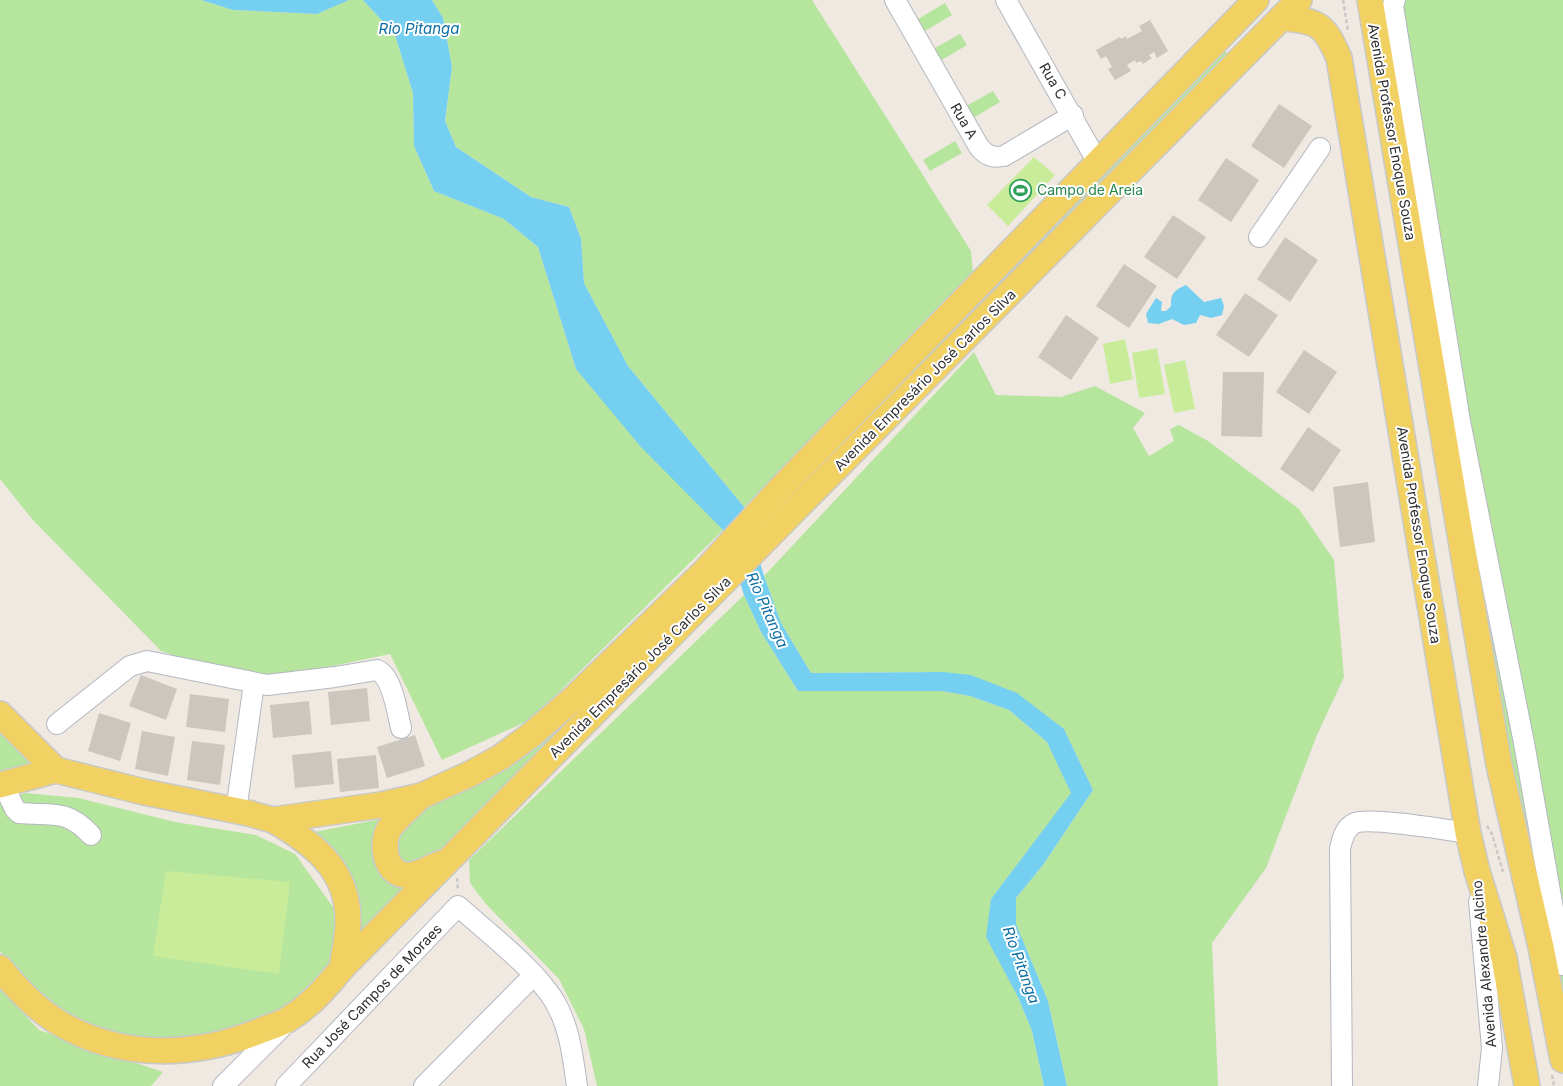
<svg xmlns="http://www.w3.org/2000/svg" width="1563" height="1086" font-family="Inter,sans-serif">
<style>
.green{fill:#b6e59e}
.pitch{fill:#c9ec9a}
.water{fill:#75cff0}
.building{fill:#cbc7bf}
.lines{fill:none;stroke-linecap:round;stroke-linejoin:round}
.minor-casing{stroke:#b4b7c1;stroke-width:22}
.major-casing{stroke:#c9c9c9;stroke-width:28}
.path{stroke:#c9c9c9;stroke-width:2.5;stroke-dasharray:4 2.5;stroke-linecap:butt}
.minor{stroke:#fff;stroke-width:20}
.major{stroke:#f2d163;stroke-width:25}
.labels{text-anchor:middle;stroke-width:4;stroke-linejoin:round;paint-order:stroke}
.street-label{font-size:14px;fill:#2e2e2e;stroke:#fff}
.leisure-label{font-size:14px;fill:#27864d;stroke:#fff;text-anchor:start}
.water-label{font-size:15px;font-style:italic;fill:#0d6fa3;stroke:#fff}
</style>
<rect width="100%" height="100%" fill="#efe9e1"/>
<g class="green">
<polygon points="0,0 201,0 233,10 317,14 349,0 363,0 395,35 413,93 414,146 434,191 504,219 538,247 576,369 723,530 532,719 442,760 390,654 285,676 220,671 161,651 32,519 0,479"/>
<polygon points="432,0 812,0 971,251 973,274 744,507 628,366 584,283 581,239 569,207 531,197 456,147 445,121 452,67 443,18"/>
<polygon points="1385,0 1563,0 1563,990 1514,788"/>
<polygon points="945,3 952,15 920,34 913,22"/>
<polygon points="960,34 967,45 935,64 928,52"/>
<polygon points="1220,49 1229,54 352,947 348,896 299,835 412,813 504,765 566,723 719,570"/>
<polygon points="993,91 1000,102 968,121 961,109"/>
<polygon points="955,141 962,153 930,171 923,160"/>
<polygon points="974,352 996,395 1061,397 1095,386 1145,413 1133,428 1149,456 1174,441 1170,429 1179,425 1208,441 1299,509 1334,560 1344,677 1317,735 1266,868 1212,943 1218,1086 1067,1086 1048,1001 1016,924 1016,898 1043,865 1093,790 1064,729 943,672 811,673 781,623 764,576"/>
<polygon points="744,595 761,632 798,691 942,691 970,696 1009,710 1047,742 1072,793 991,899 1018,997 1032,1031 1044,1086 597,1086 584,1029 559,979 485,903 470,883 469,860"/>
<polygon points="0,727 40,766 0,775"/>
<polygon points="25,793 78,798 175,822 256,835 295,854 333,907 335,924 329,970 306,998 262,1021 189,1044 88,1031 21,981 0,951 0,803"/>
<polygon points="0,988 39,1030 163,1072 151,1086 0,1086"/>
</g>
<g class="pitch">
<polygon points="1034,157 1055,175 1008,226 987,205"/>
<polygon points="1125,339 1133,379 1110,384 1103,344"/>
<polygon points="1157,348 1165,394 1139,398 1132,353"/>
<polygon points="1185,360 1195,409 1174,413 1164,365"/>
<polygon points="166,871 290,882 279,974 153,956"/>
</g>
<g class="water">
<polygon points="201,0 349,0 317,14 233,10"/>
<polygon points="363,0 432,0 443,18 452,67 445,121 456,147 531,197 569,207 581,239 584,283 628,366 744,507 764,576 781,623 811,673 943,672 971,675 1017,693 1064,729 1093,790 1043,865 1016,898 1016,924 1048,1001 1067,1086 1044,1086 1032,1031 1018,997 986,937 991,899 1071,793 1047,742 1009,710 970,696 942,691 798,691 761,632 744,595 723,530 640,446 576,369 538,247 504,219 434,191 414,146 413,93 395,35"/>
<path d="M 1186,285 L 1204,302 L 1221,298 L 1224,306 L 1222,315 L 1211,318 L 1200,315 L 1196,323 L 1184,325 L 1172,319 L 1159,324 L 1148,323 L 1146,314 L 1156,298 L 1162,302 L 1161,311 L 1166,311 L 1171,306 C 1170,293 1175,290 1186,285 Z"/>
</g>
<g class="building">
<polygon points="1150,20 1168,51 1157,58 1154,52 1149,55 1152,58 1143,64 1141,61 1136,63 1135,60 1127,65 1131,71 1115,80 1108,69 1112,67 1106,56 1101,59 1096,50 1120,37 1121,39 1126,36 1127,39 1142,31 1139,26"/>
<polygon points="1279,104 1312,126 1284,168 1251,146"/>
<polygon points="1226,158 1259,180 1231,222 1198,200"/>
<polygon points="1173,215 1206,237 1177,279 1144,257"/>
<polygon points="1285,237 1318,260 1290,302 1257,279"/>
<polygon points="1124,264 1157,286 1129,328 1096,306"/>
<polygon points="1245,293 1278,315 1249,357 1216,335"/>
<polygon points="1066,315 1099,338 1071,380 1038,357"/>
<polygon points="1304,350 1337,372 1309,414 1276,392"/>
<polygon points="1223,372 1264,372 1262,437 1221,436"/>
<polygon points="1308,427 1341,450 1313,492 1280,469"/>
<polygon points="1368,482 1375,542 1340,547 1333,487"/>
<polygon points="141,675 177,689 166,720 129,706"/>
<polygon points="367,688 370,721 331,725 328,692"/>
<polygon points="190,694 229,699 225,732 186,727"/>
<polygon points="309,701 312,734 273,738 270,705"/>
<polygon points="99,713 131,723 120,761 88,751"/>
<polygon points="142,731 175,737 168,776 135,769"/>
<polygon points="415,735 425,766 387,778 377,747"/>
<polygon points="192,741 225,745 220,785 187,780"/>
<polygon points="331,751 334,784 295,788 292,755"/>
<polygon points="376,755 379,788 340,792 337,759"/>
</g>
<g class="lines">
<defs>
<g id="minor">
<path d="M 895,0 L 979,147 C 987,156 992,158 1004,156 L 1073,115"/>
<polyline points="1006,0 1098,163"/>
<polyline points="1395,0 1393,6 1460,421 1524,743 1563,965"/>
<polyline points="1259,237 1320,148"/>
<path d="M 57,724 L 130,666 L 147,661 L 267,685 L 335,677 L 377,670 C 393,677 397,712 401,728"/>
<path d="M 3,784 L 15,809 L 19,813 C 51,816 66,808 91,835"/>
<polyline points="236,811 254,683"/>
<polyline points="1479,901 1492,1048 1488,1086"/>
<polyline points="223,1086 287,1022"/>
<path d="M 286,1086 L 458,906 C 488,933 537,970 556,1004 C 570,1029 573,1058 577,1086"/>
<polyline points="424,1086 534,975"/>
<path d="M 1342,1086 L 1340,849 C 1342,839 1345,827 1355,823 C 1370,817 1447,830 1468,833"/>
</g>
<g id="major">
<polyline points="1370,0 1499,765 1541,947 1563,1060"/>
<path d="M 1281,18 C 1318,20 1325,25 1339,58 L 1468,833 L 1477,871 L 1504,958 L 1527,1086"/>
<polyline points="0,714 56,770 144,792 248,813 273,820 381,805 421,796 470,774 501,757 531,735 573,699 705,571 780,489 1256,0"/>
<polyline points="0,785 56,770"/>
<path d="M 421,796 C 411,806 397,817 389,829 C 380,845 386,878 410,875 C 421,874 431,867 442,863"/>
<path d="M 273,820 C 313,843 349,870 348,922 C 348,938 344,953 342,968"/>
<path d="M 0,968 C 17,989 37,1010 61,1024 C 123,1060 198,1057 262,1030 C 271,1026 282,1024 290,1018 C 310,1006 327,987 342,968 L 1299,0"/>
</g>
</defs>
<use href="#minor" class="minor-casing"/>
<use href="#major" class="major-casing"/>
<g class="path">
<polyline points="1343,0 1348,31"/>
<polyline points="1487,826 1492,834 1503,872"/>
<polyline points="457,878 458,890"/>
<polyline points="1552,1075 1554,1086"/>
</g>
<use href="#minor" class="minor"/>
<use href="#major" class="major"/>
</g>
<defs>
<symbol id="stadium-ring" viewBox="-11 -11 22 22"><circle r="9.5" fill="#fff" stroke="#2e9e5b" stroke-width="1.5"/><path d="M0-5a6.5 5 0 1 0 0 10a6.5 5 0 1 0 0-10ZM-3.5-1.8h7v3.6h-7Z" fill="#2e9e5b"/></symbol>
</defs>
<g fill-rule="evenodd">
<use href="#stadium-ring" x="1008" y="178" width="25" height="25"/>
</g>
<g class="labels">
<g class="street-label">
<text transform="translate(1053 81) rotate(60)" y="5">Rua C</text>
<text transform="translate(964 121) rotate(60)" y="5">Rua A</text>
<text transform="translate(1392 132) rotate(80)" y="5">Avenida Professor Enoque Souza</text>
<text transform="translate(925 380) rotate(-45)" y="5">Avenida Empresário José Carlos Silva</text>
<text transform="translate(1419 535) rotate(81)" y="5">Avenida Professor Enoque Souza</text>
<text transform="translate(640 667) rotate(-45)" y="5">Avenida Empresário José Carlos Silva</text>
<text transform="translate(1484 964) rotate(-95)" y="5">Avenida Alexandre Alcino</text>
<text transform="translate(372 996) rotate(-46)" y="5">Rua José Campos de Moraes</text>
</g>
<g class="leisure-label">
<text x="1037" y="195">Campo de Areia</text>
</g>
<g class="water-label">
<text x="419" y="34">Rio Pitanga</text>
<text transform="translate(767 610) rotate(66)" y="5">Rio Pitanga</text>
<text transform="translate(1021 965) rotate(70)" y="5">Rio Pitanga</text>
</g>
</g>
</svg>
